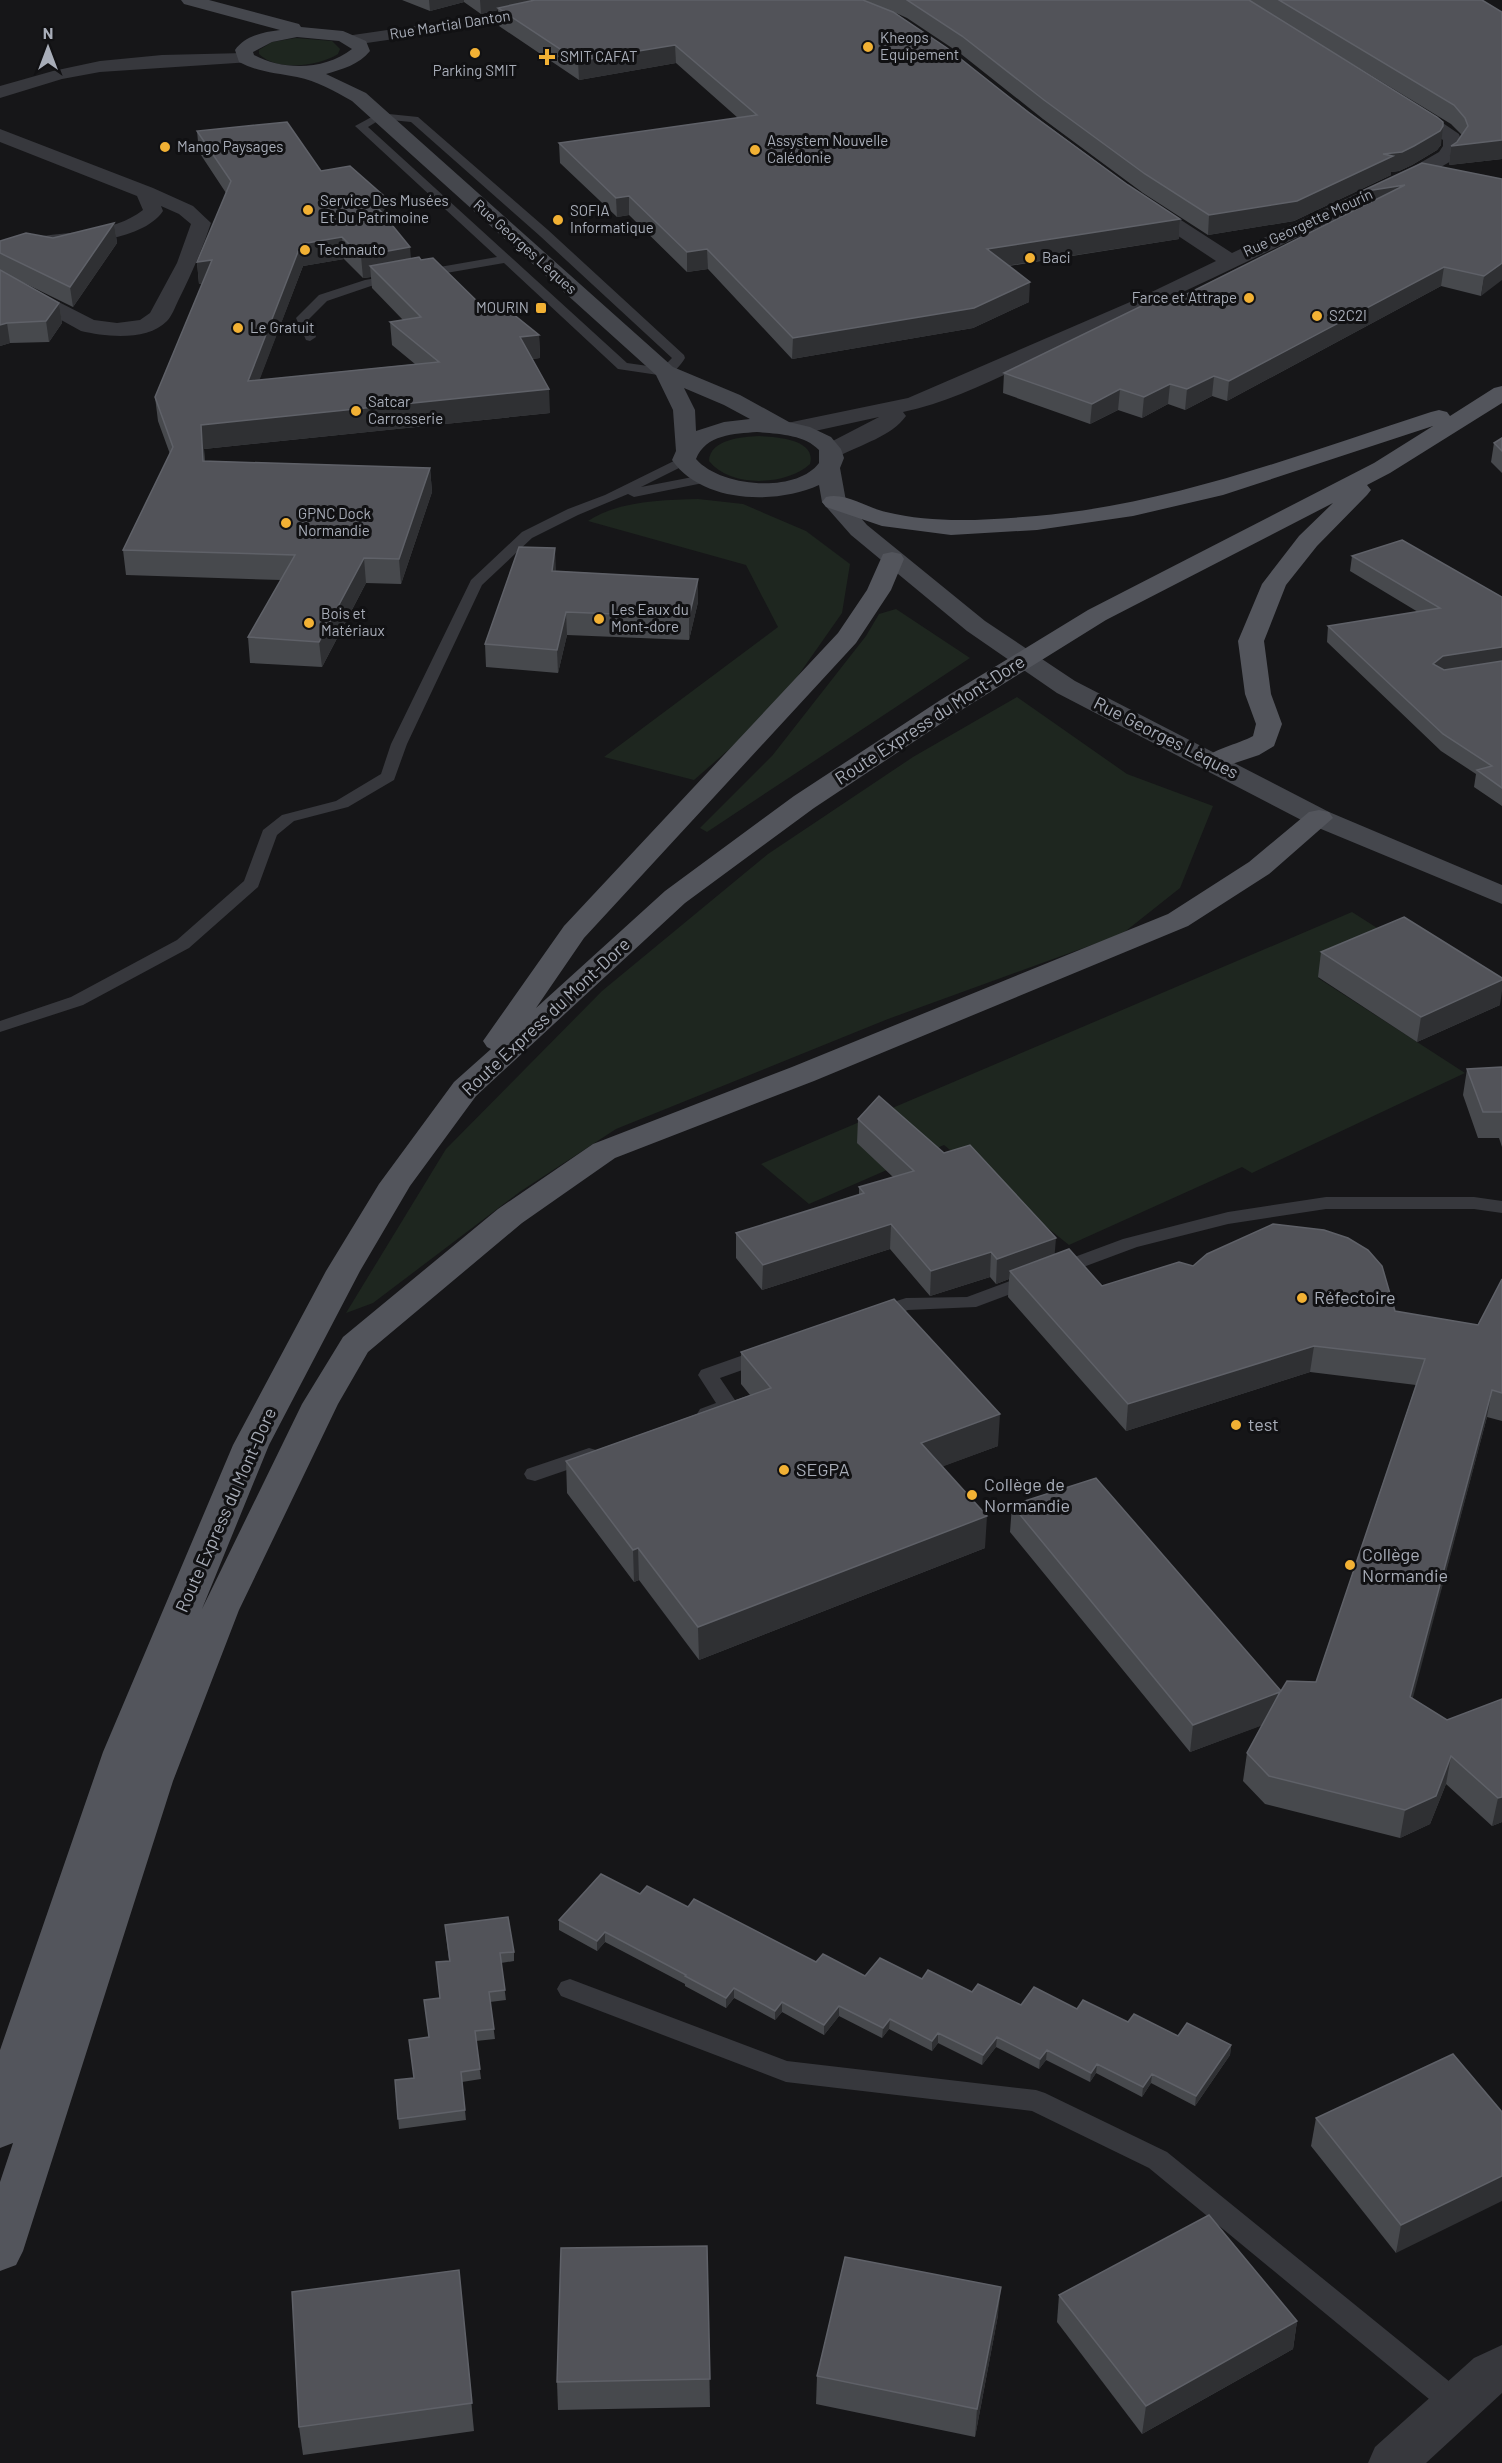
<svg xmlns="http://www.w3.org/2000/svg" width="1502" height="2463" font-family="Barlow,sans-serif">
<style>
.green{fill:#1e261f}
.lines{fill:none;stroke-linecap:round;stroke-linejoin:round}
.service{fill:#37383d;fill-rule:evenodd}
.minor{fill:#37383d;fill-rule:evenodd}
.secondary{fill:#45474d;fill-rule:evenodd}
.primary{fill:#53555c;fill-rule:evenodd}
.wall{fill:#47494d;fill-rule:evenodd}
.shaded-wall{fill:#2f3033}
.building{fill:#525359;stroke:#5f6168;stroke-width:1.5}
.poi-dot{fill:#f2b134;stroke:#111113;stroke-width:2}
.labels{text-anchor:middle;stroke-width:6;stroke-linejoin:round;paint-order:stroke}
.far-street-label{font-size:15px;fill:#a8adb8;stroke:#111113}
.far-poi-label{font-size:15px;fill:#a8adb8;stroke:#111113;text-anchor:start}
.street-label{font-size:18px;fill:#a8adb8;stroke:#111113}
.poi-label{font-size:18px;fill:#a8adb8;stroke:#111113;text-anchor:start}
</style>
<rect width="100%" height="100%" fill="#161618"/>
<g class="green">
<path d="M 296,38 L 332,41 L 340,49 L 338,54 C 319,66 277,72 259,54 L 259,50 L 272,42 Z"/>
<path d="M 759,436 C 776,437 817,439 810,464 C 786,486 730,488 709,461 C 710,439 742,437 759,436 Z"/>
<path d="M 698,499 L 743,504 L 806,531 L 850,564 L 842,613 L 795,680 L 750,731 L 694,780 L 604,757 L 778,627 L 746,565 L 588,521 C 618,501 662,500 698,499 Z"/>
<polygon points="896,609 970,658 707,832 700,828 772,756 866,636 879,614"/>
<polygon points="1017,697 1127,774 1213,806 1180,888 1122,934 888,1019 616,1129 521,1191 373,1303 346,1313 446,1149 602,991 768,854 913,757"/>
<polygon points="1352,912 1385,933 1318,978 1465,1073 1252,1173 1242,1167 1069,1245 944,1145 809,1204 761,1164"/>
</g>
<g class="lines">
<g class="service">
<path d="M 379,113 L 418,117 L 548,230 L 684,355 L 685,358 C 681,365 673,374 665,376 L 618,369 L 504,263 L 371,286 L 327,301 L 309,319 L 316,337 L 310,341 L 306,340 L 296,318 L 319,295 L 365,280 L 497,257 L 355,126 ZM 381,119 L 411,122 L 540,236 L 672,358 L 662,368 L 627,363 L 368,127 Z"/>
<polygon points="684,456 691,460 689,463 641,487 703,475 710,479 708,482 634,497 628,494 578,515 532,538 482,585 407,744 394,780 348,807 294,821 277,835 258,887 189,948 83,1005 0,1032 0,1021 71,997 177,940 244,881 263,830 282,815 336,801 381,774 391,744 471,580 522,532 568,509 605,495"/>
<polygon points="1326,1197 1474,1197 1502,1201 1502,1213 1474,1209 1326,1209 1228,1224 1137,1247 976,1307 908,1310 875,1321 868,1320 865,1315 868,1310 906,1298 967,1297 1123,1239 1228,1212"/>
<path d="M 766,1347 L 773,1349 L 776,1354 L 773,1359 L 720,1378 L 739,1406 C 733,1416 711,1422 700,1419 L 697,1414 L 700,1409 L 716,1403 L 698,1375 L 701,1370 Z"/>
<polygon points="589,1448 596,1450 600,1455 596,1460 535,1481 527,1479 524,1474 527,1469"/>
<polygon points="570,1979 787,2061 1036,2090 1045,2093 1167,2152 1466,2395 1470,2404 1466,2413 1456,2417 1446,2413 1149,2168 1032,2111 786,2082 561,1996 557,1989 561,1982"/>
</g>
<g class="minor">
<polygon points="559,0 590,0 587,4 504,23 353,45 347,44 344,40 347,36 353,35 504,13"/>
<polygon points="245,53 251,54 254,58 251,62 100,72 62,79 0,98 0,86 53,71 100,61 162,55"/>
<path d="M 1405,100 L 1412,102 L 1459,134 L 1463,146 L 1453,160 L 1427,175 C 1306,233 1186,292 1064,347 C 1012,370 959,400 903,412 L 906,416 C 892,436 860,445 839,456 L 831,458 L 823,456 L 820,451 L 823,446 L 879,417 L 792,436 L 784,434 L 781,429 L 784,424 L 792,422 L 908,398 L 1137,299 L 1216,261 L 1136,208 L 1133,204 L 1136,200 L 1150,200 L 1232,253 L 1413,167 L 1439,152 L 1443,146 L 1443,140 L 1398,110 L 1396,106 L 1398,102 Z"/>
<path d="M 0,129 L 153,188 L 193,206 L 211,223 C 202,250 191,275 178,301 C 175,307 172,316 167,321 C 148,341 106,337 81,331 L 0,286 L 0,272 L 94,320 L 117,323 L 140,320 L 150,313 L 177,263 L 191,224 L 179,214 L 161,206 L 163,211 C 141,243 72,243 36,249 C 24,251 12,256 0,259 L 0,247 C 10,244 21,240 31,238 C 68,231 112,234 143,210 L 137,196 L 0,142 Z"/>
<polygon points="1502,2345 1502,2393 1426,2463 1368,2463 1375,2447 1474,2358"/>
</g>
<path class="secondary" d="M 181,0 L 209,0 L 299,24 L 301,27 L 343,31 L 366,41 L 370,51 C 359,65 342,69 326,74 L 366,93 L 673,367 L 740,395 L 789,422 L 810,427 L 831,437 L 841,449 L 844,458 L 840,468 L 846,501 L 867,525 L 985,621 L 1075,681 L 1329,812 L 1502,885 L 1502,904 L 1309,824 L 1057,693 L 967,631 L 851,535 L 822,502 L 819,485 C 775,505 702,503 672,460 L 676,451 L 673,410 L 656,375 L 352,101 C 334,91 317,81 297,77 C 276,73 258,72 239,62 L 235,50 C 245,36 263,32 280,30 L 184,4 ZM 297,37 L 339,41 L 352,49 C 325,70 284,71 254,55 L 253,52 L 272,42 ZM 684,388 L 724,405 L 750,419 L 724,422 L 696,431 L 695,410 ZM 757,432 C 777,434 804,434 819,450 L 819,463 C 796,494 720,487 696,459 C 706,434 734,434 757,432 Z"/>
<path class="primary" d="M 1502,386 L 1502,403 L 1390,473 L 1367,485 L 1371,490 L 1367,495 L 1317,546 L 1286,585 L 1264,641 L 1271,694 L 1282,724 L 1274,746 L 1259,755 L 1214,770 L 1204,768 L 1201,762 C 1209,750 1239,744 1253,736 L 1256,724 L 1245,694 L 1238,641 L 1262,584 L 1299,536 L 1333,503 L 1106,620 L 960,711 L 814,808 L 685,903 L 476,1096 L 410,1186 L 360,1271 L 269,1445 L 202,1609 L 302,1404 L 343,1337 L 498,1209 L 593,1144 L 792,1067 L 1168,914 L 1249,862 L 1309,812 L 1319,810 L 1329,812 L 1333,818 L 1269,874 L 1188,926 L 814,1081 L 615,1158 L 522,1223 L 368,1352 L 338,1404 L 239,1610 L 173,1781 L 23,2251 L 16,2265 L 0,2271 L 0,2182 L 13,2143 L 0,2148 L 0,2050 L 103,1752 L 233,1445 L 326,1271 L 379,1184 L 454,1082 L 491,1049 L 487,1047 L 483,1041 L 564,926 L 838,633 L 867,590 L 883,554 L 892,552 L 901,554 L 904,559 L 891,590 L 856,643 L 584,938 L 536,1008 L 665,891 L 794,796 L 942,699 L 1088,610 L 1374,463 L 1433,426 L 1223,495 L 1133,516 L 1037,530 L 951,535 L 882,526 L 826,507 L 822,502 L 826,497 C 846,492 867,508 886,512 C 935,524 986,520 1036,516 C 1173,504 1301,454 1431,412 L 1439,410 L 1447,412 L 1450,416 L 1494,388 Z"/>
</g>
<g class="wall">
<polygon points="402,0 1482,0 1502,159 1449,165 1451,146 1457,142 1462,135 1451,124 1280,20 1441,145 1437,150 1412,165 1399,171 1391,172 1391,175 1294,221 1208,235 1143,193 1043,119 961,54 907,18 896,13 1128,185 1180,219 1179,239 1009,266 1029,302 973,328 792,359 708,269 687,272 629,215 617,217 560,163 559,143 738,118 676,63 579,80 499,26 498,10 481,14 464,2 430,11"/>
<path d="M 197,131 L 321,171 L 385,217 L 411,259 L 421,260 L 484,308 L 539,335 L 540,358 L 532,359 L 550,413 L 204,449 L 205,461 L 430,468 L 432,492 L 401,584 L 366,583 L 322,667 L 250,663 L 248,637 L 281,580 L 126,575 L 123,550 L 170,454 L 158,421 L 155,397 L 202,284 L 199,284 L 197,262 L 226,193 L 199,152 ZM 344,259 L 363,278 L 371,277 L 372,288 L 403,320 L 390,322 L 392,345 L 415,364 L 259,380 L 303,266 Z"/>
<polygon points="1502,179 1481,296 1441,286 1227,401 1212,396 1185,410 1168,404 1142,418 1118,410 1090,424 1003,393 1004,373 1177,299"/>
<polygon points="114,223 117,243 73,307 16,279 59,303 62,323 49,342 10,343 0,346 0,241 53,238"/>
<polygon points="1502,438 1502,473 1491,462 1494,443"/>
<polygon points="1352,556 1502,597 1502,806 1474,787 1476,774 1441,751 1327,642 1328,626 1418,612 1350,571"/>
<polygon points="556,571 698,579 698,602 689,640 567,635 558,673 486,667 485,644"/>
<polygon points="1321,952 1500,1005 1417,1042 1318,977"/>
<polygon points="1502,1067 1502,1147 1499,1138 1478,1138 1463,1095 1467,1069"/>
<polygon points="858,1119 1055,1254 1102,1286 1193,1266 1395,1311 1478,1325 1502,1279 1502,1421 1487,1417 1412,1698 1447,1720 1502,1699 1502,1822 1492,1826 1446,1784 1430,1824 1400,1838 1265,1804 1243,1781 1247,1753 1262,1725 1190,1752 1010,1532 1012,1505 1281,1691 1316,1682 1416,1385 1310,1372 1126,1431 1008,1297 1009,1279 996,1284 990,1277 930,1296 890,1249 762,1290 736,1258 736,1233 859,1195 859,1187 893,1177 857,1143"/>
<polygon points="741,1352 998,1446 943,1466 985,1548 699,1660 639,1580 634,1582 567,1493 566,1461 750,1395 741,1384"/>
<polygon points="640,1894 688,1907 816,1962 865,1976 922,1979 1021,2005 1077,2009 1178,2036 1231,2045 1230,2055 1195,2106 1151,2083 1142,2097 1096,2073 1090,2082 1046,2060 1039,2069 996,2047 982,2065 938,2043 932,2051 889,2029 882,2038 839,2016 824,2035 782,2012 775,2020 734,1998 726,2008 685,1986 685,1984 605,1942 597,1951 559,1930 559,1920"/>
<polygon points="445,1925 514,1952 514,1961 501,1963 506,2000 490,2002 495,2039 476,2041 481,2079 462,2082 466,2120 399,2129 395,2080 414,2078 429,2037 449,1961"/>
<polygon points="1453,2054 1396,2253 1311,2146 1316,2118"/>
<polygon points="707,2246 710,2407 558,2410 557,2382"/>
<polygon points="459,2270 474,2431 303,2455 299,2427"/>
<polygon points="1059,2295 1297,2321 1293,2349 1142,2434 1057,2322"/>
<polygon points="998,2315 975,2437 816,2404 817,2376"/>
</g>
<g class="shaded-wall">
<polygon points="429,0 464,0 464,2 430,11"/>
<polygon points="480,0 548,0 498,8 498,10 481,14"/>
<polygon points="675,45 676,63 579,80 578,61"/>
<polygon points="1443,126 1441,145 1437,150 1412,165 1399,171 1391,172 1391,175 1294,221 1208,235 1209,215 1383,154"/>
<polygon points="1502,140 1502,159 1449,165 1451,146"/>
<polygon points="1405,185 1358,211 1360,192"/>
<polygon points="384,196 385,218 370,198"/>
<polygon points="629,196 629,215 617,217 616,198"/>
<polygon points="1180,219 1179,239 986,269 987,249"/>
<polygon points="114,223 117,243 73,307 70,287"/>
<polygon points="342,237 344,259 303,266 250,405 248,381 301,244"/>
<polygon points="410,247 412,270 370,266 371,277 363,278 361,256"/>
<polygon points="707,249 708,269 687,272 687,252"/>
<polygon points="212,260 215,283 199,284 197,262"/>
<polygon points="1502,263 1502,280 1481,296 1484,276"/>
<polygon points="1444,267 1441,286 1227,401 1229,381"/>
<polygon points="1030,282 1029,302 973,328 792,359 793,338"/>
<polygon points="59,303 62,323 49,342 46,321"/>
<polygon points="7,323 10,343 0,346 0,325"/>
<polygon points="539,335 540,358 521,360 520,337"/>
<polygon points="1214,376 1212,396 1185,410 1187,389"/>
<polygon points="1170,384 1168,404 1142,418 1144,397"/>
<polygon points="549,389 550,413 204,449 205,485 203,461 201,425"/>
<polygon points="1120,389 1118,410 1090,424 1092,404"/>
<polygon points="430,468 432,492 401,584 399,559"/>
<polygon points="555,548 556,570 553,594 552,571"/>
<polygon points="364,558 366,583 322,667 319,642"/>
<polygon points="698,579 698,602 689,640 689,617"/>
<polygon points="566,612 567,635 558,673 557,650"/>
<polygon points="1502,647 1502,663 1441,672 1433,664 1443,656"/>
<polygon points="1502,980 1502,991 1500,1005 1417,1042 1421,1017"/>
<polygon points="891,1224 890,1249 762,1290 763,1265"/>
<polygon points="1056,1238 1054,1262 1010,1271 1009,1279 996,1284 997,1259"/>
<polygon points="991,1252 990,1277 930,1296 931,1271"/>
<polygon points="1314,1346 1310,1372 1126,1431 1128,1404"/>
<polygon points="1492,1390 1487,1417 1406,1724 1410,1697"/>
<polygon points="1000,1414 998,1446 920,1475 921,1443"/>
<polygon points="987,1516 985,1548 699,1660 698,1627"/>
<polygon points="638,1548 639,1580 634,1582 633,1550"/>
<polygon points="1280,1692 1277,1720 1190,1752 1193,1725"/>
<polygon points="1451,1756 1446,1784 1430,1824 1400,1838 1405,1810"/>
<polygon points="1502,1797 1502,1822 1492,1826 1498,1798"/>
<polygon points="605,1932 605,1942 597,1951 597,1941"/>
<polygon points="734,1988 734,1998 726,2008 726,1998"/>
<polygon points="782,2002 782,2012 775,2020 775,2011"/>
<polygon points="839,2006 839,2016 824,2035 824,2025"/>
<polygon points="890,2019 889,2029 882,2038 883,2028"/>
<polygon points="938,2033 938,2043 932,2051 932,2041"/>
<polygon points="997,2037 996,2047 982,2065 983,2055"/>
<polygon points="1231,2045 1230,2055 1195,2106 1196,2096"/>
<polygon points="1047,2050 1046,2060 1039,2069 1040,2059"/>
<polygon points="1097,2064 1096,2073 1090,2082 1091,2073"/>
<polygon points="1152,2074 1151,2083 1142,2097 1143,2087"/>
<polygon points="1502,2176 1502,2201 1396,2253 1401,2225"/>
<polygon points="1001,2287 998,2315 975,2437 977,2409"/>
<polygon points="1297,2321 1293,2349 1142,2434 1146,2406"/>
</g>
<g class="building">
<polygon points="535,0 863,0 893,12 947,48 1028,112 1128,185 1180,219 987,249 1030,282 974,308 793,338 707,249 687,252 629,196 616,198 559,143 757,115 675,45 578,61 498,8"/>
<polygon points="907,0 1249,0 1437,117 1443,122 1443,126 1440,131 1414,146 1402,152 1383,154 1393,156 1297,201 1209,215 1145,174 1044,100 962,36"/>
<polygon points="1279,0 1482,0 1502,12 1502,140 1451,146 1457,142 1468,126 1465,118 1454,105"/>
<polygon points="287,122 321,171 350,166 384,196 370,198 410,247 361,256 342,237 301,244 248,381 439,362 390,322 421,317 370,266 419,257 421,260 433,258 484,308 502,305 539,335 520,337 549,389 201,425 203,461 430,468 399,559 364,558 319,642 248,637 295,555 123,550 173,447 155,397 212,260 197,262 231,181 197,131"/>
<polygon points="1422,163 1502,179 1502,263 1484,276 1444,267 1229,381 1214,376 1187,389 1170,384 1144,397 1120,389 1092,404 1004,373 1164,295 1177,299 1405,185 1360,192"/>
<polygon points="114,223 70,287 0,253 0,241 26,233 53,238"/>
<polygon points="0,270 59,303 46,321 7,323 0,325"/>
<polygon points="1502,438 1502,451 1494,443"/>
<polygon points="1402,540 1502,597 1502,647 1443,656 1433,664 1444,670 1502,661 1502,788 1477,770 1492,766 1443,734 1328,626 1440,608 1352,556"/>
<polygon points="519,547 555,548 552,571 698,579 689,617 566,612 557,650 485,644"/>
<polygon points="1404,917 1502,978 1502,980 1421,1017 1321,952"/>
<polygon points="1502,1067 1502,1112 1483,1112 1467,1069"/>
<polygon points="879,1096 944,1153 970,1145 1056,1238 997,1259 991,1252 931,1271 891,1224 763,1265 736,1233 864,1193 859,1187 914,1171 858,1119"/>
<polygon points="1273,1224 1324,1230 1348,1238 1368,1250 1382,1266 1395,1311 1478,1325 1502,1279 1502,1393 1492,1390 1410,1697 1447,1720 1502,1699 1502,1797 1498,1798 1451,1756 1436,1796 1405,1810 1269,1776 1247,1753 1280,1692 1193,1725 1012,1505 1096,1478 1281,1691 1287,1681 1316,1682 1425,1359 1314,1346 1128,1404 1010,1271 1069,1249 1102,1286 1179,1262 1193,1266 1207,1254"/>
<polygon points="894,1299 1000,1414 921,1443 987,1516 698,1627 638,1548 633,1550 566,1461 771,1388 741,1352"/>
<polygon points="601,1874 640,1894 647,1886 688,1907 694,1899 816,1962 823,1954 865,1976 880,1958 922,1979 928,1970 972,1992 978,1984 1021,2005 1034,1987 1077,2009 1083,2000 1128,2022 1134,2014 1178,2036 1187,2023 1231,2045 1196,2096 1152,2074 1143,2087 1097,2064 1091,2073 1047,2050 1040,2059 997,2037 983,2055 938,2033 932,2041 890,2019 883,2028 839,2006 824,2025 782,2002 775,2011 734,1988 726,1998 685,1976 686,1975 605,1932 597,1941 559,1920"/>
<polygon points="508,1917 514,1952 500,1953 505,1990 489,1992 494,2029 475,2031 480,2069 461,2072 465,2110 398,2119 395,2080 414,2078 409,2040 429,2037 424,2000 440,1998 436,1962 450,1961 445,1925"/>
<polygon points="1453,2054 1502,2112 1502,2176 1401,2225 1316,2118"/>
<polygon points="1209,2215 1297,2321 1146,2406 1059,2295"/>
<polygon points="707,2246 710,2379 557,2382 561,2248"/>
<polygon points="845,2257 1001,2287 977,2409 817,2376"/>
<polygon points="459,2270 472,2403 299,2427 292,2292"/>
</g>
<g class="poi-dot">
<circle cx="868" cy="47" r="6"/>
<circle cx="475" cy="53" r="6"/>
<path d="M544 48h6v6h6v6h-6v6h-6v-6h-6v-6h6z"/>
<circle cx="165" cy="147" r="6"/>
<circle cx="755" cy="150" r="6"/>
<circle cx="308" cy="210" r="6"/>
<circle cx="558" cy="220" r="6"/>
<circle cx="305" cy="250" r="6"/>
<circle cx="1030" cy="258" r="6"/>
<circle cx="1249" cy="298" r="6"/>
<rect x="535" y="302" width="12" height="12" rx="3"/>
<circle cx="1317" cy="316" r="6"/>
<circle cx="238" cy="328" r="6"/>
<circle cx="356" cy="411" r="6"/>
<circle cx="286" cy="523" r="6"/>
<circle cx="599" cy="619" r="6"/>
<circle cx="309" cy="623" r="6"/>
<circle cx="1302" cy="1298" r="6"/>
<circle cx="1236" cy="1425" r="6"/>
<circle cx="784" cy="1470" r="6"/>
<circle cx="972" cy="1495" r="6"/>
<circle cx="1350" cy="1565" r="6"/>
</g>
<g class="labels">
<g class="far-street-label">
<text transform="translate(450 25) rotate(-9)" y="5">Rue Martial Danton</text>
<text transform="translate(1308 223) rotate(-25)" y="5">Rue Georgette Mourin</text>
<text transform="translate(525 247) rotate(42)" y="5">Rue Georges Lèques</text>
</g>
<g class="far-poi-label">
<text x="880" y="43">Kheops<tspan x="880" dy="17">Equipement</tspan></text>
<text x="560" y="62">SMIT CAFAT</text>
<text x="475" y="76" text-anchor="middle">Parking SMIT</text>
<text x="767" y="146">Assystem Nouvelle<tspan x="767" dy="17">Calédonie</tspan></text>
<text x="177" y="152">Mango Paysages</text>
<text x="320" y="206">Service Des Musées<tspan x="320" dy="17">Et Du Patrimoine</tspan></text>
<text x="570" y="216">SOFIA<tspan x="570" dy="17">Informatique</tspan></text>
<text x="317" y="255">Technauto</text>
<text x="1042" y="263">Baci</text>
<text x="1237" y="303" text-anchor="end">Farce et Attrape</text>
<text x="529" y="313" text-anchor="end">MOURIN</text>
<text x="1329" y="321">S2C2I</text>
<text x="250" y="333">Le Gratuit</text>
<text x="368" y="407">Satcar<tspan x="368" dy="17">Carrosserie</tspan></text>
<text x="298" y="519">GPNC Dock<tspan x="298" dy="17">Normandie</tspan></text>
<text x="611" y="615">Les Eaux du<tspan x="611" dy="17">Mont-dore</tspan></text>
<text x="321" y="619">Bois et<tspan x="321" dy="17">Matériaux</tspan></text>
</g>
<g class="street-label">
<text transform="translate(930 720) rotate(-33)" y="6">Route Express du Mont-Dore</text>
<text transform="translate(1166 738) rotate(27)" y="6">Rue Georges Lèques</text>
<text transform="translate(546 1017) rotate(-43)" y="6">Route Express du Mont-Dore</text>
<text transform="translate(226 1510) rotate(-66)" y="6">Route Express du Mont-Dore</text>
</g>
<g class="poi-label">
<text x="1314" y="1304">Réfectoire</text>
<text x="1248" y="1431">test</text>
<text x="796" y="1476">SEGPA</text>
<text x="984" y="1491">Collège de<tspan x="984" dy="21">Normandie</tspan></text>
<text x="1362" y="1561">Collège<tspan x="1362" dy="21">Normandie</tspan></text>
</g>
</g>
<g transform="translate(48 48)" stroke="#111113" stroke-width="4.5" paint-order="stroke">
<path d="M0-4.5L10 22L0 15L-10 22Z" fill="#a8adb8"/>
<text y="-9" font-size="16" font-weight="bold" text-anchor="middle" fill="#a8adb8">N</text>
</g>
</svg>
